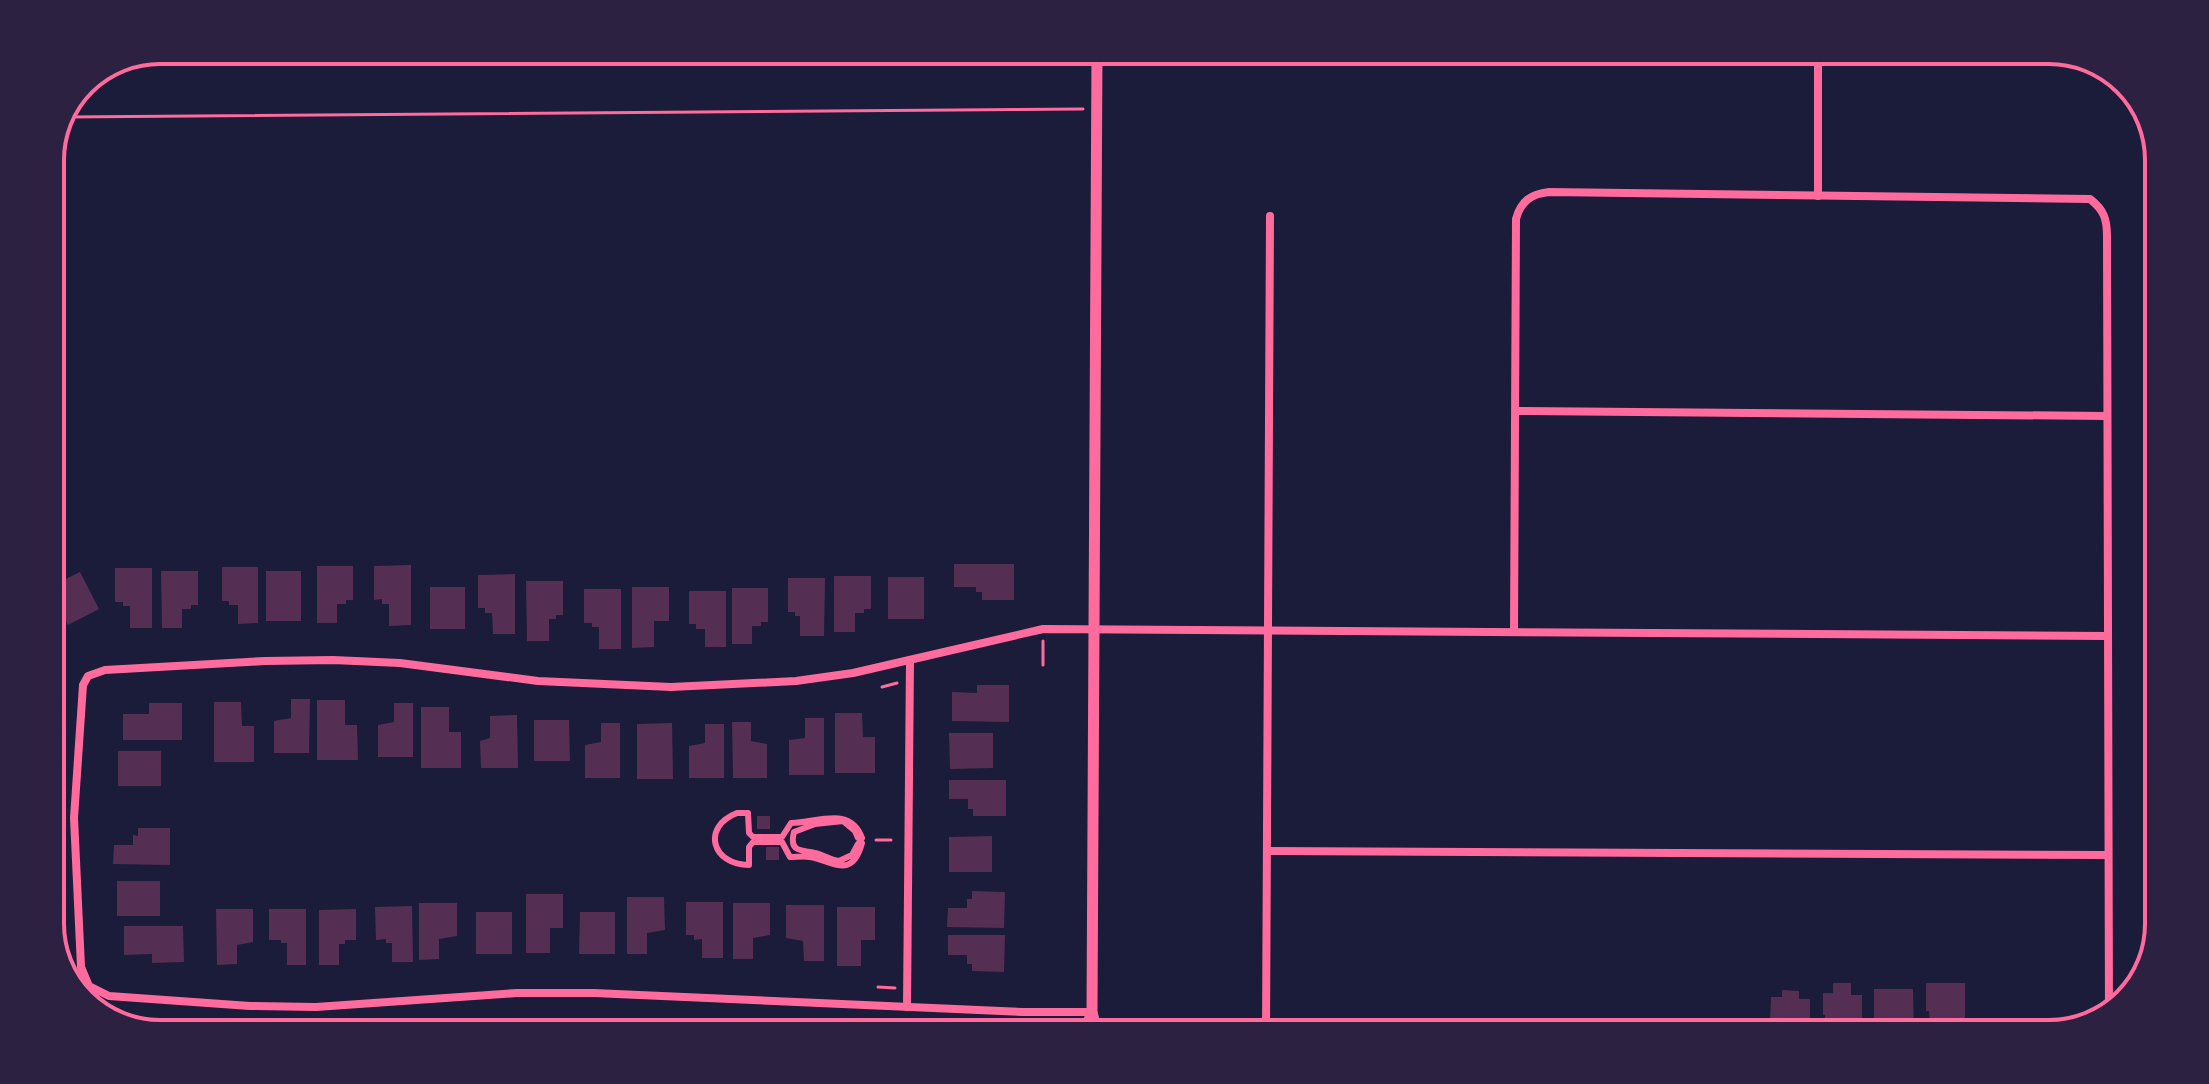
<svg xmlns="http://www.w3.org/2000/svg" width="2209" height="1084" font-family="Inter,sans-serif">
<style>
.building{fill:#542f53}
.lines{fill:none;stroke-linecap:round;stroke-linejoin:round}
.path{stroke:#ff6b9d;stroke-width:3}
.pedestrian{stroke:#ff6b9d;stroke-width:6}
.minor{stroke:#ff6b9d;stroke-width:8}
.tertiary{stroke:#ff6b9d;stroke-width:11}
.rim{fill:none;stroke:#ff6b9d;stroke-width:4}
</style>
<rect width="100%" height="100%" fill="#1b1b3a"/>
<g class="building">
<polygon points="954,564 1014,564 1014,600 982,600 982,592 976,592 976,587 954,587"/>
<polygon points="411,565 411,625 389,626 389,604 382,604 382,599 374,600 374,566"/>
<polygon points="317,566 353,566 353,600 346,600 346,604 337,604 337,623 317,623"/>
<polygon points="222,567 258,567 258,623 238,624 238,605 229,605 229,601 222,601"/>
<polygon points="115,568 152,568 152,628 130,628 130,606 123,606 123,602 115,602"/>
<polygon points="161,571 198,571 198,605 191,605 191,609 182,609 182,628 162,628"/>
<rect x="266" y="571" width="35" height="50"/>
<polygon points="80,572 99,609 68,625 50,587"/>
<polygon points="515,574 515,634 493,634 492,613 485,613 485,608 478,608 478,575"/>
<polygon points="834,576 871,576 871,609 864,609 864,613 855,613 855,632 834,632"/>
<rect x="888" y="577" width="36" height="42"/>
<polygon points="788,578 825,578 824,636 800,636 800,616 795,616 795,612 788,612"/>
<polygon points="526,581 563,581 563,615 556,615 556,619 549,619 549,641 527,641"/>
<rect x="430" y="587" width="35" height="42"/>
<polygon points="632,587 669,587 669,621 654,621 654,647 632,648"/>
<polygon points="732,588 768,588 768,622 761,622 761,626 752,626 752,644 732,644"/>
<polygon points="584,589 621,589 621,649 599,649 599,627 592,627 592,623 584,623"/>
<polygon points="689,591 726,591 726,647 705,647 705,629 696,629 696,624 689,624"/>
<polygon points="977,685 1009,685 1009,722 952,721 952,692 977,693"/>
<polygon points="291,699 310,699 309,753 274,753 274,721 291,718"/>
<polygon points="317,700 345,700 345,725 357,725 358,760 317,760"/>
<polygon points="214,702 241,702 242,726 254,726 254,762 214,762"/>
<polygon points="149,703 182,703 182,740 123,740 123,714 149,714"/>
<polygon points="394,703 413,703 413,757 378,757 378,725 394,722"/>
<polygon points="421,707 449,707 449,732 461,732 461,768 421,768"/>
<polygon points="835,713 862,713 863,737 875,737 875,773 835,773"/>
<polygon points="517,715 518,768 481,768 480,741 490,738 490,716"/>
<polygon points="805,718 824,718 824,775 789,775 789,740 805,738"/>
<polygon points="534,720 569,720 570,761 534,761"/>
<polygon points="732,722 751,722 751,741 767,744 767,778 733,778"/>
<polygon points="601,723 620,723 620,778 585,778 585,745 601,742"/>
<polygon points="672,723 673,779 637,779 637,724"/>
<polygon points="705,724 724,724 724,778 689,778 689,746 705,743"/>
<polygon points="949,733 993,733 993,768 950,769"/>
<rect x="118" y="751" width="43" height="35"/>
<polygon points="949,780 1006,780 1006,816 973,816 973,809 968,809 968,799 949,799"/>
<rect x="757" y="816" width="13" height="13"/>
<polygon points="138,828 170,828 170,865 113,864 114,845 133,845 133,835 138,836"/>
<polygon points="992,836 992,872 949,872 949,837"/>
<rect x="766" y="847" width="13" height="13"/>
<rect x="117" y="881" width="43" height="35"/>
<polygon points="972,891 1005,892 1004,928 947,927 948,908 967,908 967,899 972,899"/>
<polygon points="526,894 563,894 563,928 550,928 550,953 526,953"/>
<polygon points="627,897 664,897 665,930 647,933 647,954 627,954"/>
<polygon points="686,902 723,902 723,958 702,958 702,939 694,940 694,935 686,935"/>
<polygon points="419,903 457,903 457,936 439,939 439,959 419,960"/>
<polygon points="733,903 770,903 770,935 753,938 753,959 733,959"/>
<polygon points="786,905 824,905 824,961 804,961 803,941 786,938"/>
<polygon points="412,906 413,962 392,962 392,943 386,943 386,939 376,940 375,907"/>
<polygon points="837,907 875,907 875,940 861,940 861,966 837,966"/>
<polygon points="216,909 253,909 253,942 237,945 237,964 217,965"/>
<polygon points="269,909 306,909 306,965 287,965 287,943 281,943 281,940 269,940"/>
<polygon points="356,909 356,940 345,940 345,944 339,944 339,965 319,965 319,910"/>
<rect x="476" y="912" width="36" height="42"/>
<polygon points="580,912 615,912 615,954 579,954"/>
<polygon points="124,926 183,926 184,962 152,963 152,954 124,955"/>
<polygon points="948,935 1005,935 1004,972 972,971 972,964 967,964 967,955 948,955"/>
<polygon points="1833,983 1851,983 1851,995 1862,995 1862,1034 1828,1033 1828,1025 1825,1025 1825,1015 1823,1015 1823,993 1833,993"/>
<polygon points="1926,983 1965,983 1965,1030 1931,1030 1929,1011 1926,1011"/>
<polygon points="1874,989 1913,989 1914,1034 1879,1034 1877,1019 1874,1019"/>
<polygon points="1782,990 1799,991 1799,999 1810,999 1810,1034 1776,1034 1774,1021 1770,1021 1771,997 1782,997"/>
<rect x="523" y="1030" width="27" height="4"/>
</g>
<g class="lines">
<g class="path">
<polyline points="67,117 1083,109"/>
<polyline points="1043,641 1043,665"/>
<polyline points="882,687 897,683"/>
<polyline points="876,840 891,840"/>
<polyline points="878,987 895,988"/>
</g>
<path class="pedestrian" d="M 737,813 L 748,813 L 749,833 L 753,837 L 782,837 L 791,823 C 817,823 850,805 862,838 L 858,838 L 855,831 L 843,821 L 815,824 L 794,832 C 788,855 805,849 819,854 C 827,857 831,860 839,861 L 852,855 L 858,844 L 862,843 C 852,880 833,861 810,857 C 804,856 797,857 790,857 L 782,842 L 753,842 L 749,847 L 749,865 C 712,865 701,827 737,813 Z"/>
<g class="minor">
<polyline points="1818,50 1818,196"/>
<polyline points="1517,411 2106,416"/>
<path d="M 1514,631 L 1516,219 C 1521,201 1531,194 1549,192 L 2090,199 C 2104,210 2107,219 2107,236 L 2109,1016"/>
<polyline points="1267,851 2108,855"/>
<polyline points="907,1007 910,660"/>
<polyline points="1092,1012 1023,1012 594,993 517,993 316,1007 250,1006 109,996 89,986 81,967 74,818 83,685 88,676 105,670 265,661 333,660 400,663 538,681 671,687 796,681 853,673 1043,629 2107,636"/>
<polyline points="1266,1034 1270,216"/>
</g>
<g class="tertiary">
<polyline points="1097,50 1092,1012 1097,1034"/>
<polyline points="1083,1034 1092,1013"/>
</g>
</g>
<path d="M0 0H2209V1084H0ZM160 64H2049A96 96 0 0 1 2145 160V924A96 96 0 0 1 2049 1020H160A96 96 0 0 1 64 924V160A96 96 0 0 1 160 64Z" fill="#2d2142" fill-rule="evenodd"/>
<path class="rim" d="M160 64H2049A96 96 0 0 1 2145 160V924A96 96 0 0 1 2049 1020H160A96 96 0 0 1 64 924V160A96 96 0 0 1 160 64Z"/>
</svg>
